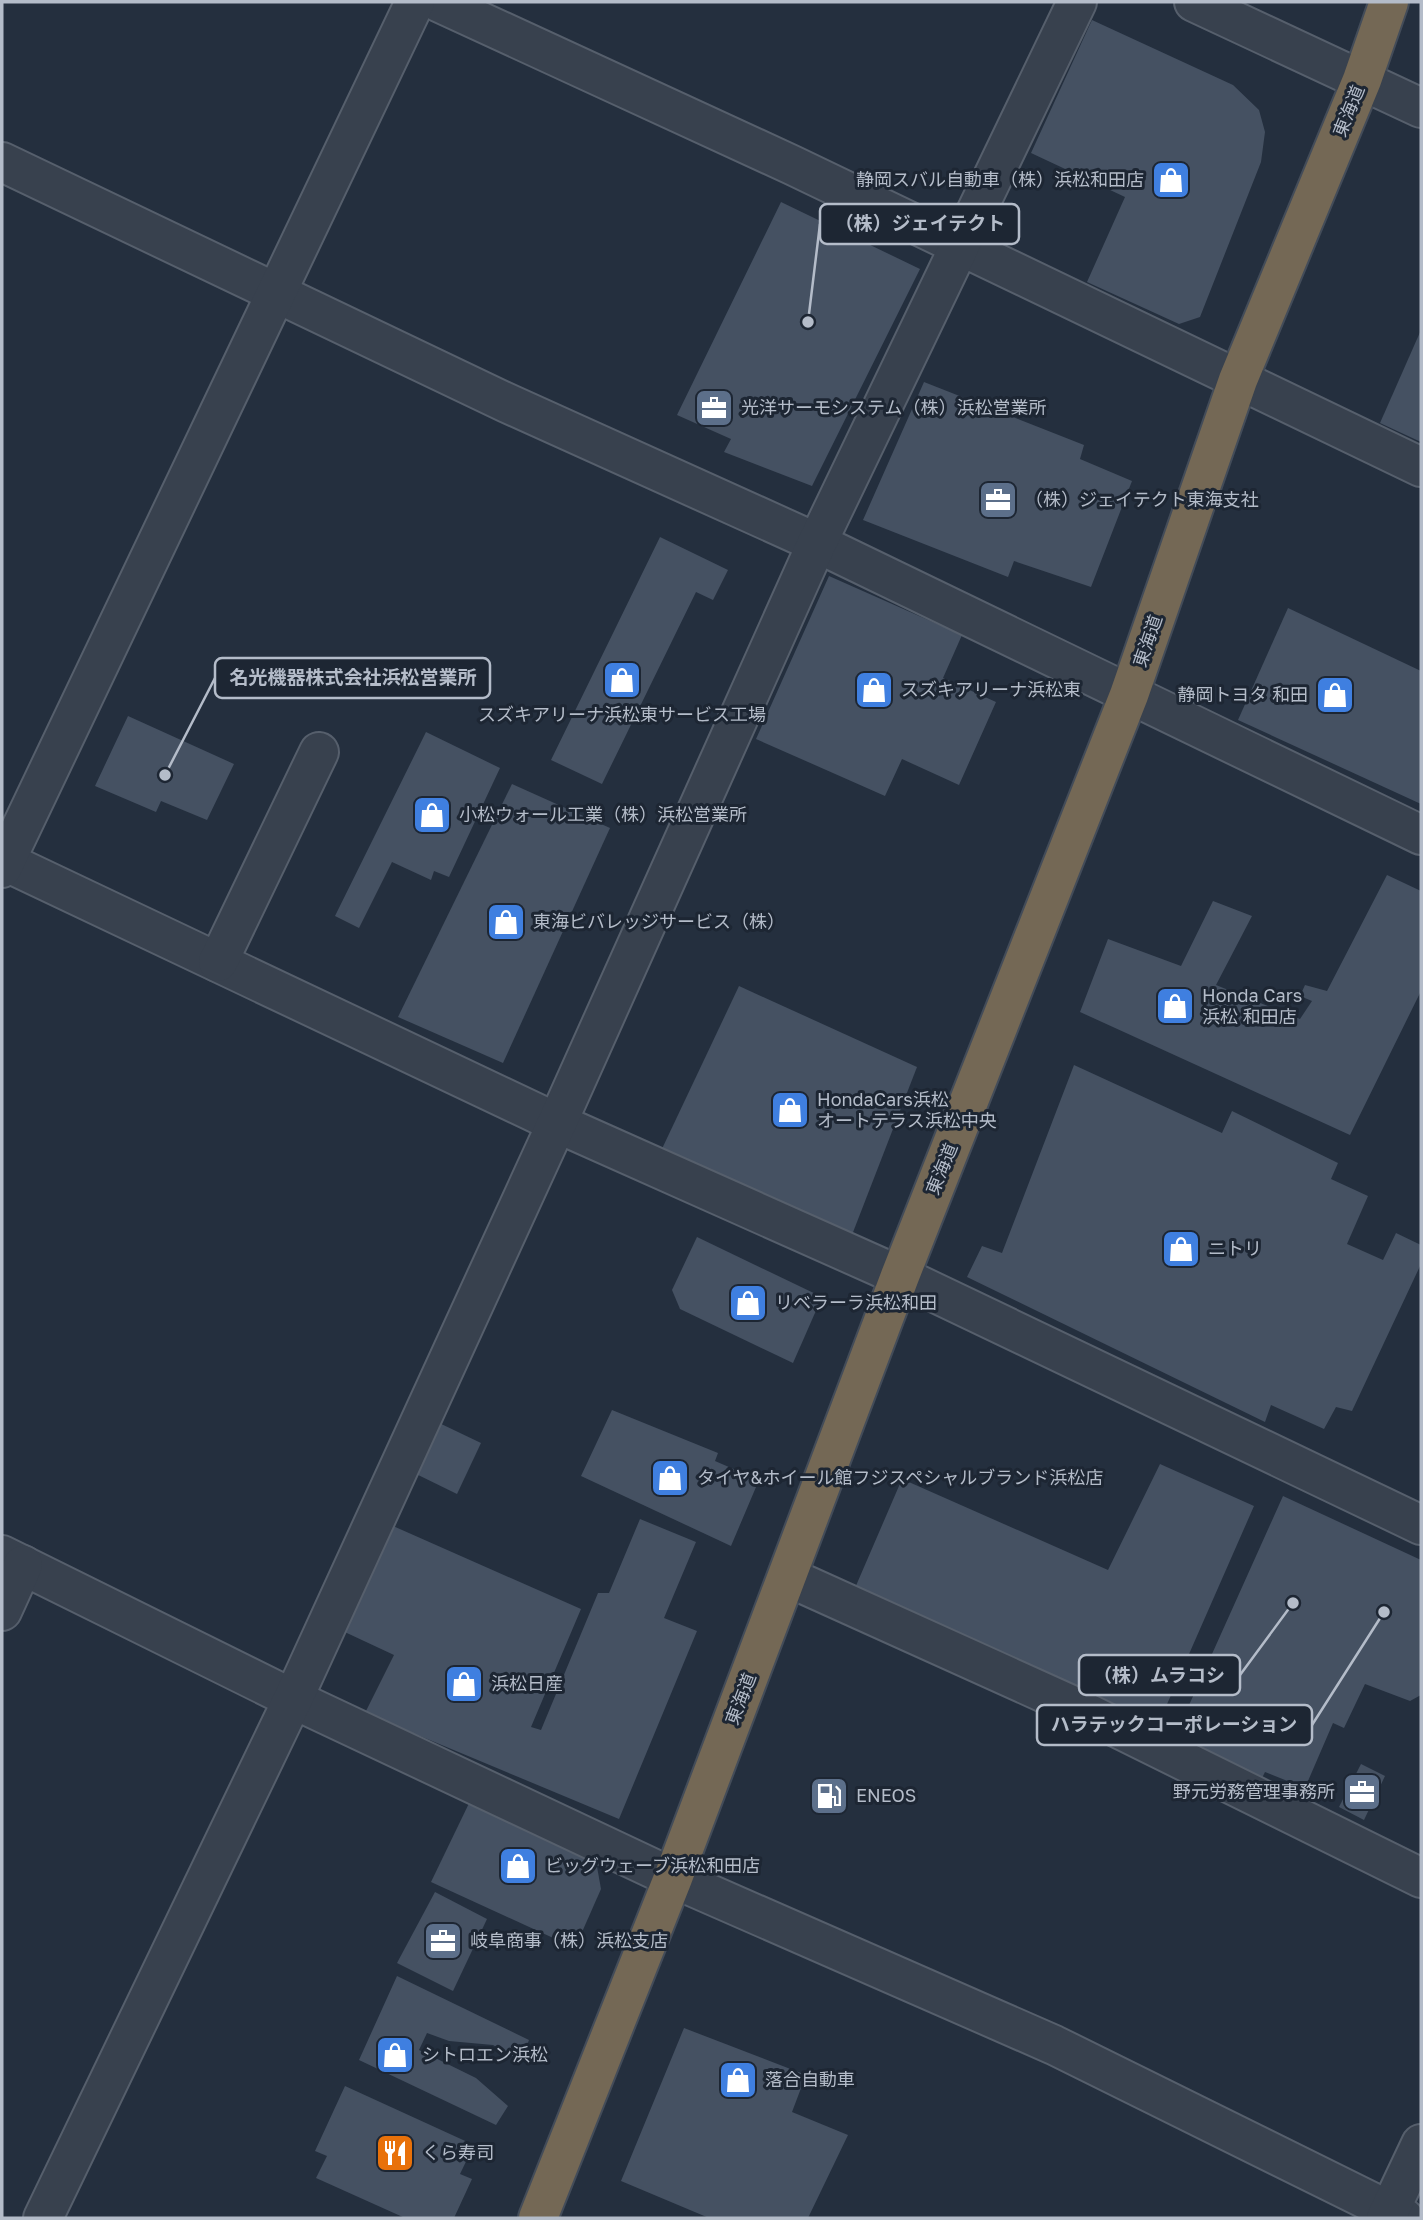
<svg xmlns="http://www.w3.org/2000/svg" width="1423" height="2220" font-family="'Golos Text','Noto Sans JP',sans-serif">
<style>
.building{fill:#455162}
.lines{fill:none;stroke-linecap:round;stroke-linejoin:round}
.minor-casing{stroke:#565f6c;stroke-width:42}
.highway-casing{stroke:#434c59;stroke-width:42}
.minor{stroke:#38414e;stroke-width:38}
.highway{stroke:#746855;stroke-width:38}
.labels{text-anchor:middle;stroke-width:6;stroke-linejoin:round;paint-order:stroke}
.street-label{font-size:18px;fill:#b4bcc9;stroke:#1d2633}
.poi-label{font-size:18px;fill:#b4bcc9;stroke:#1d2633;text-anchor:start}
.leader{fill:none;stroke:#b4bcc9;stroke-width:2.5}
.callout-dot{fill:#b4bcc9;stroke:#1d2633;stroke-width:2.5}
.callout{fill:#1d2633;stroke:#b4bcc9;stroke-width:2.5}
.callout-label{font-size:19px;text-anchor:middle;font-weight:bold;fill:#b4bcc9}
</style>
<rect width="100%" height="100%" fill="#242f3e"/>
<g class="building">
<polygon points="1092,20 1233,85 1259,110 1265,132 1261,162 1200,317 1179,324 1087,282 1125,197 1031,153"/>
<polygon points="781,202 920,269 812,486 724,452 731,439 677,415"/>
<polygon points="1421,330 1421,442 1380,423"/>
<polygon points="924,382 1084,445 1080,459 1132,481 1091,587 1014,561 1008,577 863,520"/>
<polygon points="660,537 728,570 713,600 696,592 602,784 551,760"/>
<polygon points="829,576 962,635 943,678 996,702 959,785 902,759 885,796 756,739"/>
<polygon points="1288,608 1421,671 1421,804 1238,720"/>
<polygon points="128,716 234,764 207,820 161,801 156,812 95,786"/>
<polygon points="426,732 500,768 449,877 434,871 431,880 392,862 359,928 335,916"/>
<polygon points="512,784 610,828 503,1063 398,1017"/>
<polygon points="1387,875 1421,891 1421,991 1350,1135 1080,1012 1108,939 1181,966 1213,901 1252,916 1216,985 1300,1019 1312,1001 1300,996 1305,985 1327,991"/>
<polygon points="739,986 917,1067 850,1240 660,1153"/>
<polygon points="1074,1065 1222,1133 1232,1111 1338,1163 1331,1179 1368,1196 1347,1244 1383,1260 1396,1233 1421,1245 1421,1264 1352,1411 1336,1407 1324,1429 1271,1405 1265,1422 967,1277 982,1246 1002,1253"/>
<polygon points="697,1237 822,1297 793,1363 680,1309 672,1290"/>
<polygon points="612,1410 718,1453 715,1461 759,1480 731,1546 581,1476"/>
<polygon points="435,1421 481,1443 457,1494 410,1471"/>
<polygon points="1160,1464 1254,1506 1157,1727 855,1588 902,1479 1108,1570"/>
<polygon points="1283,1496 1421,1560 1421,1695 1410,1701 1365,1684 1344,1728 1333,1723 1305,1788 1265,1772 1260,1782 1172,1743"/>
<polygon points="640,1519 696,1542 664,1618 697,1631 619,1819 365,1713 394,1655 334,1627 384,1522 581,1609 531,1727 541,1730 598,1593 609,1593"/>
<polygon points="1361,1764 1385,1776 1364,1820 1339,1807"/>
<polygon points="473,1795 594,1850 601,1889 575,1948 431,1882"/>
<polygon points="435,1892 487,1919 453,1991 397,1963"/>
<polygon points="397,1976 529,2040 521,2061 493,2045 449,2041 427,2033 419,2050 476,2078 508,2106 496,2125 359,2060"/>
<polygon points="684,2028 806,2075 792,2112 848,2135 808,2218 709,2218 621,2181"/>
<polygon points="345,2086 474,2145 460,2174 472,2179 454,2218 405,2218 316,2178 327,2156 315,2151"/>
</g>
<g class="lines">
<defs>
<g id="minor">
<polyline points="438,2 792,165 1421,467"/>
<polyline points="1194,2 1421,108"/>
<polyline points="2,162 507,403 817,543 1421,835"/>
<polyline points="2,860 557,1123 900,1276 1421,1525"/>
<polyline points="2,868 415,2"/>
<polyline points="218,962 319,752"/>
<polyline points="2,1555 293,1699 673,1878 1054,2045 1404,2218"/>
<polyline points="788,1577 1069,1704 1421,1878"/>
<polyline points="2,1611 23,1565"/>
<polyline points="43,2218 293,1699 557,1123 817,543 1077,2"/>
<polyline points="1386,2218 1421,2144"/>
</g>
<polyline id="highway" points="538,2218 673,1878 900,1276 1129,695 1238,380 1362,80 1389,2"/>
</defs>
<use href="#minor" class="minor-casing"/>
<use href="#highway" class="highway-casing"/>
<use href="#minor" class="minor"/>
<use href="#highway" class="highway"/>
</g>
<defs>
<symbol id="shop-square" viewBox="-11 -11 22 22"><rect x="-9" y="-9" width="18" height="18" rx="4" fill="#3f7fe0" stroke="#1d2633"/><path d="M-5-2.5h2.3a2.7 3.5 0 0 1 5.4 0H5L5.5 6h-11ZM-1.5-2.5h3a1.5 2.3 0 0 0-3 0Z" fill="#fff"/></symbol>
<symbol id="office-square" viewBox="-11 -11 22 22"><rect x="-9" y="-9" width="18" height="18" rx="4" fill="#5c6f8a" stroke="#1d2633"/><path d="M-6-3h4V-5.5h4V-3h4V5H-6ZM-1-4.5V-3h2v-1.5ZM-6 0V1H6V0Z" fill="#fff"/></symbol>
<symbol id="fuel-square" viewBox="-11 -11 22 22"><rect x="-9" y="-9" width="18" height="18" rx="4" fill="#5c6f8a" stroke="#1d2633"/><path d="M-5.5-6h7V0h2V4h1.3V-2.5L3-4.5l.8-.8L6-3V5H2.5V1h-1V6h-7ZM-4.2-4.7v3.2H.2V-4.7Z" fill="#fff"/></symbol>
<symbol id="restaurant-square" viewBox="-11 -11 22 22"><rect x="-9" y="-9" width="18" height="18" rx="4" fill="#e8710a" stroke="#1d2633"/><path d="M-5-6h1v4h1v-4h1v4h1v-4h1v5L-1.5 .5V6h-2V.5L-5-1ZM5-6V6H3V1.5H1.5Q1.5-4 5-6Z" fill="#fff"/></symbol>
</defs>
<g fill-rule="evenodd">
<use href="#shop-square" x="1149" y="158" width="44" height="44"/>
<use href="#office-square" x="692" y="386" width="44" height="44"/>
<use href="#office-square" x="976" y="478" width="44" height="44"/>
<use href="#shop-square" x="600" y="658" width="44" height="44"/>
<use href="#shop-square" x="852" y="668" width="44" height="44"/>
<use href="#shop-square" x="1313" y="673" width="44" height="44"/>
<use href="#shop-square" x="410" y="793" width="44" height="44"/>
<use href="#shop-square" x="484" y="900" width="44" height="44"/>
<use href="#shop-square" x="1153" y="984" width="44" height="44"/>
<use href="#shop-square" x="768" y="1088" width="44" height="44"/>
<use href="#shop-square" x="1159" y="1227" width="44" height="44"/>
<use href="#shop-square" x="726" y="1281" width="44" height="44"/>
<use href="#shop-square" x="648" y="1456" width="44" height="44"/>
<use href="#shop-square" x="442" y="1662" width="44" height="44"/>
<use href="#office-square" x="1340" y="1770" width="44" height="44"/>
<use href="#fuel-square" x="807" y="1774" width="44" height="44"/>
<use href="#shop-square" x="496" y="1844" width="44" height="44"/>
<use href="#office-square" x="421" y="1919" width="44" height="44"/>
<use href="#shop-square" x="373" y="2033" width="44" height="44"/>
<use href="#shop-square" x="716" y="2058" width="44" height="44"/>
<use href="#restaurant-square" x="373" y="2131" width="44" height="44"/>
</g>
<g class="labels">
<g class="street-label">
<text transform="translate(1349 111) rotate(-68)" y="6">東海道</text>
<text transform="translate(1148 641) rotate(-71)" y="6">東海道</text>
<text transform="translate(942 1169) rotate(-68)" y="6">東海道</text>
<text transform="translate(741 1699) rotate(-69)" y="6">東海道</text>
</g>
<g class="poi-label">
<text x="1144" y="186" text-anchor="end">静岡スバル自動車（株）浜松和田店</text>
<text x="741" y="414">光洋サーモシステム（株）浜松営業所</text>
<text x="1025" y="506">（株）ジェイテクト東海支社</text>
<text x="901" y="696">スズキアリーナ浜松東</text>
<text x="1308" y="701" text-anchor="end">静岡トヨタ 和田</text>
<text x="622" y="721" text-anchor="middle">スズキアリーナ浜松東サービス工場</text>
<text x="459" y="821">小松ウォール工業（株）浜松営業所</text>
<text x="533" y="928">東海ビバレッジサービス（株）</text>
<text x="1202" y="1002">Honda Cars<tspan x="1202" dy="21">浜松 和田店</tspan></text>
<text x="817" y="1106">HondaCars浜松<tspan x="817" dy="21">オートテラス浜松中央</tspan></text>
<text x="1208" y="1255">ニトリ</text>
<text x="775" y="1309">リベラーラ浜松和田</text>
<text x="697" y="1484">タイヤ&amp;ホイール館フジスペシャルブランド浜松店</text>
<text x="491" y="1690">浜松日産</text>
<text x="1335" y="1798" text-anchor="end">野元労務管理事務所</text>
<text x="856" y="1802">ENEOS</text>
<text x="545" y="1872">ビッグウェーブ浜松和田店</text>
<text x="470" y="1947">岐阜商事（株）浜松支店</text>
<text x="422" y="2061">シトロエン浜松</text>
<text x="765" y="2086">落合自動車</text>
<text x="422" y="2159">くら寿司</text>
</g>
</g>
<path class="leader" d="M808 322L820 224M165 775L215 678M1293 1603L1240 1675M1384 1612L1312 1725"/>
<g class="callout-dot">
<circle cx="808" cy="322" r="7"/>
<circle cx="165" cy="775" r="7"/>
<circle cx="1293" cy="1603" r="7"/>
<circle cx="1384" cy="1612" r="7"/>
</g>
<g class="callout">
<rect x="820" y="204" width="199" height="40" rx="7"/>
<rect x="215" y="658" width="275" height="40" rx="7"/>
<rect x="1079" y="1655" width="161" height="40" rx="7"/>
<rect x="1037" y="1705" width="275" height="40" rx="7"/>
</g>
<g class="callout-label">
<text x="920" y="230">（株）ジェイテクト</text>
<text x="353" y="684">名光機器株式会社浜松営業所</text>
<text x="1159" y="1682">（株）ムラコシ</text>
<text x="1174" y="1731">ハラテックコーポレーション</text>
</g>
<rect width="1423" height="2220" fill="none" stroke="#b4bcc9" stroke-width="7"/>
</svg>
